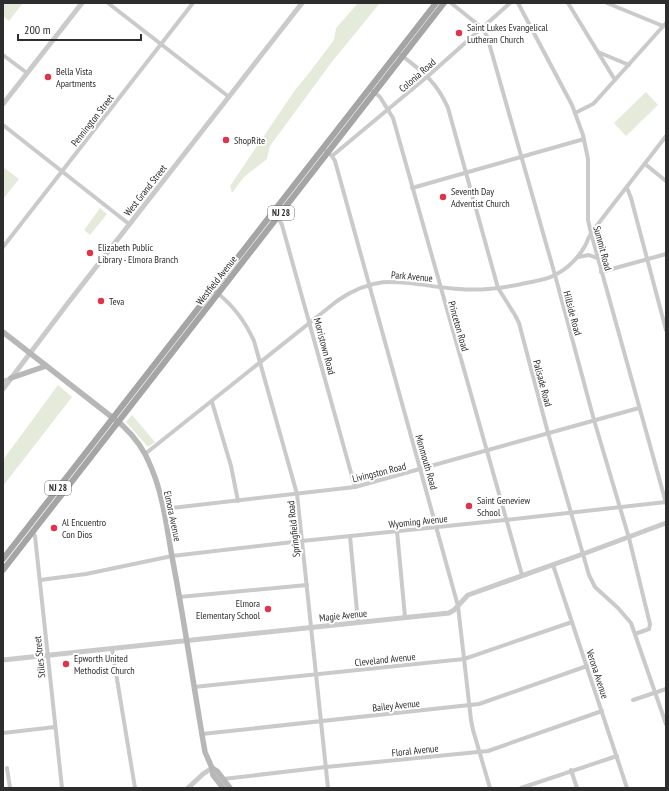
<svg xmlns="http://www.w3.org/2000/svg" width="669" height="791" font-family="'PT Sans Narrow',sans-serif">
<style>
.green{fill:#e5ebdb}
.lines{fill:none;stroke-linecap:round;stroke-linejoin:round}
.minor{stroke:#cacaca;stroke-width:4}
.tertiary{stroke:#cacaca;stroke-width:5}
.secondary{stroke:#b7b7b7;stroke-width:5.5}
.primary{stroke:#a5a5a5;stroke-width:6}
.poi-dot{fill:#e0334c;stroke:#fff;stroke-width:1.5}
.labels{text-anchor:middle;stroke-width:4;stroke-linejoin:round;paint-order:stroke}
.shield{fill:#fff;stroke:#6c6c6c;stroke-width:1}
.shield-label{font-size:9px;font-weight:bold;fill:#2d2d2d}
.poi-label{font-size:10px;fill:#2d2d2d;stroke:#fff;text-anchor:start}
.street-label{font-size:10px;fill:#2d2d2d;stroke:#fff}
</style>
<rect width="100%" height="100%" fill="#fff"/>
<g class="green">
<polygon points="3,3 23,3 9,21 3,16"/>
<polygon points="358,3 380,3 331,63 270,146 267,159 244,177 232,193 230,186 295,90 309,73 334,40 336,28"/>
<polygon points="646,92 658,105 626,136 614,123"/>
<polygon points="3,167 19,179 3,199"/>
<polygon points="100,208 107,214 90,235 84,230"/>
<polygon points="58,385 72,397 3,486 3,460"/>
<polygon points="132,415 155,442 148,447 126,422"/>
</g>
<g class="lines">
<g class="minor">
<polyline points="108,3 229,97"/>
<polyline points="451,3 481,27 487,36 555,275 594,420 629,538 650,624 649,629 635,634"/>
<polyline points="518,3 572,105 583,135 588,159 588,220 591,233 666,503"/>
<polyline points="568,3 615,80"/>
<polyline points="607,3 663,26"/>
<polyline points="598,52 629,65"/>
<polyline points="3,55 27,73"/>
<path d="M 401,55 C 422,71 437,82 448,108 L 498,288 L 515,315 L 519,323 L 548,433 L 589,575 L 595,587 L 618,608 L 631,623 L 666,724"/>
<polyline points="373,91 380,97 393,118 522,575"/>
<polyline points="575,113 593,104 596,101 666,23"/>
<polyline points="3,125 129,224"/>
<polyline points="326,151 332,156 335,161 458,606 471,720 473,730 490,788"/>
<polyline points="332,156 428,76 510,3"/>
<polyline points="645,164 666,181"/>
<polyline points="412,188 584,139"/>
<polyline points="627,188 631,198 666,330"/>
<polyline points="275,217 280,221 282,225 355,487"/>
<polyline points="3,247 193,3"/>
<polyline points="578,257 589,255 597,258"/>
<polyline points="601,272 666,254"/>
<path d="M 216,292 C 233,305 245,321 254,341 L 297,494 L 328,788"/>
<polyline points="3,381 11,378"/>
<polyline points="212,402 231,466 238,501"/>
<path d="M 145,454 L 337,301 C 383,269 410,286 459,289 C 482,291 504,288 526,283 C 535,281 546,280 555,275 C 567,269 578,258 585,246 C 587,242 589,236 592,232 C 616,200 641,169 666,136"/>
<polyline points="163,509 355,487 639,408"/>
<polyline points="32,531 35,536 62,788"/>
<polyline points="397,531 405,617"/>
<polyline points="350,536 358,622"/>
<polyline points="553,565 627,788"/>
<polyline points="40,580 86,574 172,556 302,541 505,520 666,502"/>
<polyline points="179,597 307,585"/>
<polyline points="112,649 135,788"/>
<polyline points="194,687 464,659 572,622"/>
<polyline points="633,700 666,689"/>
<polyline points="3,733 55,727"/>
<polyline points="202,734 479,704 587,666"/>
<polyline points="7,768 10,788"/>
<polyline points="571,770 577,788"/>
<polyline points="223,779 326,767 488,751 602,711"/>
<polyline points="521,788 617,756"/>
</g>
<g class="tertiary">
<polyline points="3,104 82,3"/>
<polyline points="3,389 68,303 302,3"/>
<polyline points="3,660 449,613 454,610 468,595 583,554 666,523"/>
<polyline points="188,788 203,774 212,768"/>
</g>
<g class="secondary">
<path d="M 3,332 L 122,425 C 135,437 145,451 151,467 C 164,497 167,531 173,562 C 185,625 194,689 205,752 L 212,768 L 213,775 L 223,788"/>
<polyline points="11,378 46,366"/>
<polyline points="212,768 217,771 230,788"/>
</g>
<g class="primary">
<polyline points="3,559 436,3"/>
<polyline points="3,570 444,3"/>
</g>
</g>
<g class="poi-dot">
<circle cx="459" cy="33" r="4"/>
<circle cx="48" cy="77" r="4"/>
<circle cx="226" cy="140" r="4"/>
<circle cx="443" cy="197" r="4"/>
<circle cx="90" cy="253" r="4"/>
<circle cx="101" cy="301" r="4"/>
<circle cx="469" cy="506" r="4"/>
<circle cx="54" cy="528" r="4"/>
<circle cx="268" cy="609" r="4"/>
<circle cx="66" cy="664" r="4"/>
</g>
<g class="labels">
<g class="shield">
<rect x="268" y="206" width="26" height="14" rx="3"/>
<rect x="45" y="481" width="26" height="14" rx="3"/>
</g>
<g class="shield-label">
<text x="281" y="216">NJ 28</text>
<text x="58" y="491">NJ 28</text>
</g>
<g class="poi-label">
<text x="467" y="31">Saint Lukes Evangelical<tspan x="467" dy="12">Lutheran Church</tspan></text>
<text x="56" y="75">Bella Vista<tspan x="56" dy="12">Apartments</tspan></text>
<text x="234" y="144">ShopRite</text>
<text x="451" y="195">Seventh Day<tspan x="451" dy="12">Adventist Church</tspan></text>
<text x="98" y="251">Elizabeth Public<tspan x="98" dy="12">Library - Elmora Branch</tspan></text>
<text x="109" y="305">Teva</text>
<text x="477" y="504">Saint Geneview<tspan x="477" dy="12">School</tspan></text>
<text x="62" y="526">Al Encuentro<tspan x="62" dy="12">Con Dios</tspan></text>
<text x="260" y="607" text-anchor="end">Elmora<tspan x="260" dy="12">Elementary School</tspan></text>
<text x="74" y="662">Epworth United<tspan x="74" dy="12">Methodist Church</tspan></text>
</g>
<g class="street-label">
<text transform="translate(417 75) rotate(-41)" y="4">Colonia Road</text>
<text transform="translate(92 120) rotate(-52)" y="4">Pennington Street</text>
<text transform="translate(145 190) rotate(-52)" y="4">West Grand Street</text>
<text transform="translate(603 248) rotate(75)" y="4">Summit Road</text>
<text transform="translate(412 276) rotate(5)" y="4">Park Avenue</text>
<text transform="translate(216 280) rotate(-52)" y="4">Westfield Avenue</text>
<text transform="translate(573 313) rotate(75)" y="4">Hillside Road</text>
<text transform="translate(459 326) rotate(74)" y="4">Princeton Road</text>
<text transform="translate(325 346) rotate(75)" y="4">Morristown Road</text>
<text transform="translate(543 383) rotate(75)" y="4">Palisade Road</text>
<text transform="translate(427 462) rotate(74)" y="4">Monmouth Road</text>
<text transform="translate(379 472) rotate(-14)" y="4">Livingston Road</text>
<text transform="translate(173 516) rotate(78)" y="4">Elmora Avenue</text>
<text transform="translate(418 521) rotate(-6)" y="4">Wyoming Avenue</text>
<text transform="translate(293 529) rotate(-96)" y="4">Springfield Road</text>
<text transform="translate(343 615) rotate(-6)" y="4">Magie Avenue</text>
<text transform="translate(39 657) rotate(-96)" y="4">Stiles Street</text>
<text transform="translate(385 659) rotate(-6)" y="4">Cleveland Avenue</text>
<text transform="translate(598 674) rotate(72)" y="4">Verona Avenue</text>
<text transform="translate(396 705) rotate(-6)" y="4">Bailey Avenue</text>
<text transform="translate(415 750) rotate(-6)" y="4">Floral Avenue</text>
</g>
</g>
<rect width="669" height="791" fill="none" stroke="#2d2d2d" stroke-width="8"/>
<path d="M18 34v6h123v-6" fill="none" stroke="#2d2d2d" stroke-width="2"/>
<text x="24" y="34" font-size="12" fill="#2d2d2d" stroke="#ffffff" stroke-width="3" paint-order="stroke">200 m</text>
</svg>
